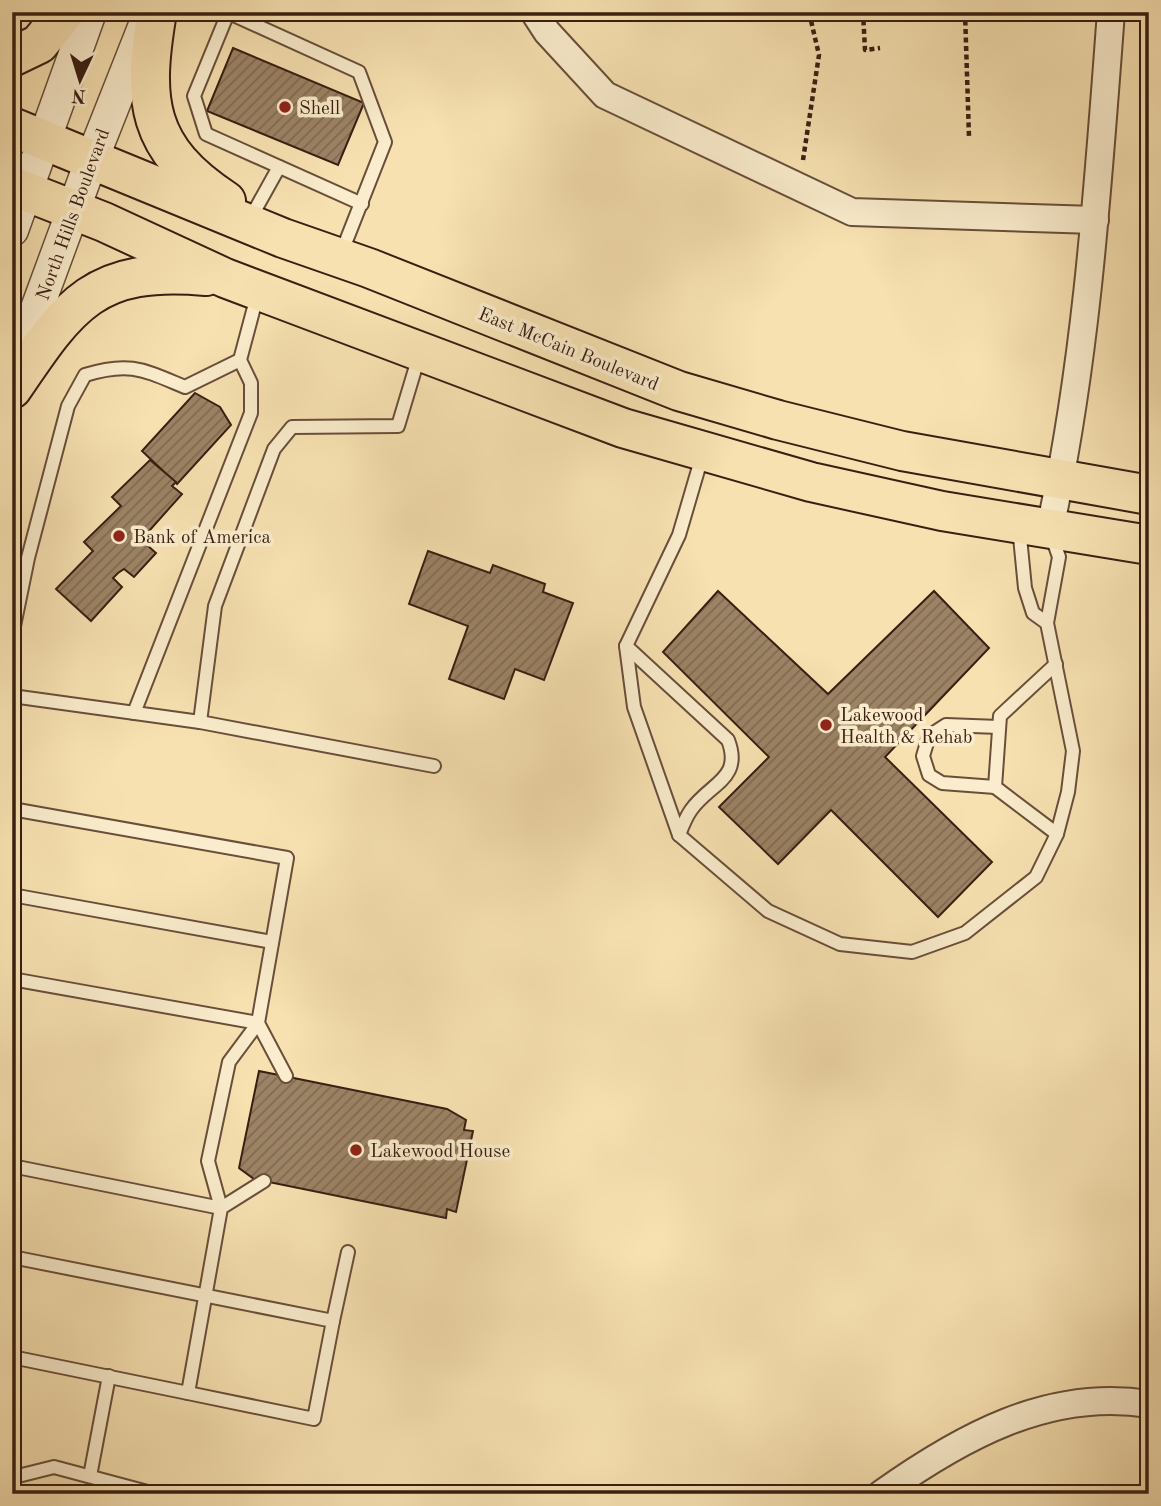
<svg xmlns="http://www.w3.org/2000/svg" width="1161" height="1506" font-family="'Old Standard TT',serif">
<style>
.building{fill:url(#building-hatch);stroke:#391e12;stroke-width:2}
.lines{fill:none;stroke-linecap:round;stroke-linejoin:round}
.service-casing{stroke:#684f3a;stroke-width:16}
.minor-casing{stroke:#684f3a;stroke-width:30}
.tertiary-casing{stroke:#684f3a;stroke-width:35}
.primary-casing{stroke:#391e12;stroke-width:42}
.path{stroke:#391e12;stroke-width:4.5;stroke-dasharray:5 3.5;stroke-linecap:butt}
.service{stroke:#faeccc;stroke-width:12}
.minor{stroke:#faeccc;stroke-width:26}
.tertiary{stroke:#faeccc;stroke-width:32}
.primary{stroke:#f7e1b1;stroke-width:38}
.poi-dot{fill:#8f2418;stroke:#faeccc;stroke-width:2.5}
.labels{text-anchor:middle;stroke-width:7;stroke-linejoin:round;paint-order:stroke}
.poi-label{font-size:19px;fill:#391e12;stroke:#faeccc;text-anchor:start}
.street-label{font-size:19px;fill:#391e12;stroke:#faeccc}
</style>
<defs>
<pattern id="building-hatch" width="6" height="6" patternUnits="userSpaceOnUse" patternTransform="scale(1.75)"><rect width="6" height="6" fill="#9c8365"/><path d="M-1 1l2-2M0 6l6-6M5 7l2-2" fill="none" stroke="#806b52"/></pattern>
</defs>
<rect width="100%" height="100%" fill="#f7e1b1"/>
<filter id="stains"><feTurbulence type="fractalNoise" baseFrequency=".00286" numOctaves="4"/><feColorMatrix values="0 0 0 0 .2 0 0 0 0 .09 0 0 0 0 .02 0 0 0 .5 -.17"/></filter>
<radialGradient id="worn" r=".72"><stop offset=".6" stop-color="#630" stop-opacity="0"/><stop offset="1" stop-color="#630" stop-opacity=".3"/></radialGradient>
<g class="building">
<polygon points="233,48 364,103 338,165 207,111"/>
<polygon points="195,393 220,407 231,425 177,484 142,451"/>
<polygon points="150,460 176,482 172,486 182,494 149,531 144,532 153,540 148,546 156,553 134,577 124,569 118,573 113,578 122,587 91,621 56,589 93,551 84,542 121,506 112,497"/>
<polygon points="428,551 490,573 493,565 545,584 543,592 573,603 544,680 515,669 504,699 449,679 468,626 409,604"/>
<polygon points="718,591 828,694 934,591 989,648 885,757 992,862 938,917 831,810 778,864 719,807 769,757 663,652"/>
<polygon points="259,1071 447,1109 466,1120 464,1130 473,1131 456,1212 447,1209 446,1218 254,1179 239,1168"/>
</g>
<g class="lines">
<defs>
<g id="service">
<polyline points="227,12 359,72 385,142 341,254"/>
<polyline points="228,13 194,96 206,134 362,204"/>
<polyline points="250,219 279,167"/>
<polyline points="703,453 679,535 626,646 634,707 679,835 768,911 840,944 912,952 965,933 1036,877 1057,834 1068,792 1073,751 1047,623 1059,557 1051,534"/>
<polyline points="1019,527 1025,588 1033,613 1047,623"/>
<path d="M 12,636 L 28,558 L 68,406 L 85,375 C 130,361 144,370 185,387 L 240,360"/>
<path d="M 626,646 L 728,740 C 743,779 710,783 691,810 C 686,817 682,827 679,835"/>
<polyline points="1056,664 1000,716 995,787 1057,834"/>
<polyline points="12,696 200,722 434,766"/>
<polyline points="134,713 251,413 251,383 240,360 257,296"/>
<polyline points="200,722 215,606 274,449 292,427 398,426 419,356"/>
<polyline points="995,787 942,783 929,775 923,756 929,736 946,725 999,727"/>
<polyline points="12,809 287,858 258,1023 286,1076"/>
<polyline points="12,895 272,942"/>
<polyline points="12,979 258,1023 229,1062 208,1161 221,1208 12,1166"/>
<polyline points="12,1257 333,1321 314,1419 188,1393"/>
<polyline points="333,1321 348,1252"/>
<polyline points="12,1357 188,1393 221,1208 264,1181"/>
<polyline points="12,1474 18,1476 54,1467 155,1494"/>
<polyline points="90,1476 109,1376"/>
</g>
<g id="minor">
<polyline points="534,12 547,32 605,95 852,212 1095,220"/>
<path d="M 1050,528 C 1087,359 1098,184 1111,12"/>
<path d="M 881,1494 C 960,1438 1048,1388 1149,1404"/>
</g>
<g id="tertiary">
<polyline points="12,230 90,12"/>
<polyline points="14,371 92,159 147,20"/>
</g>
<g id="primary">
<path d="M 157,12 C 142,100 145,148 226,201"/>
<polyline points="12,57 39,44 65,12"/>
<polyline points="12,127 283,238 369,268 679,391 778,420 902,451 1149,495"/>
<polyline points="12,186 104,222 225,278 623,428 811,482 942,511 1149,545"/>
<path d="M 12,389 C 70,303 95,266 206,276"/>
</g>
</defs>
<use href="#service" class="service-casing"/>
<use href="#minor" class="minor-casing"/>
<use href="#tertiary" class="tertiary-casing"/>
<use href="#primary" class="primary-casing"/>
<g class="path">
<polyline points="863,12 865,50 880,48"/>
<polyline points="965,12 969,137"/>
<polyline points="803,160 819,55 809,12"/>
</g>
<use href="#service" class="service"/>
<use href="#minor" class="minor"/>
<use href="#tertiary" class="tertiary"/>
<use href="#primary" class="primary"/>
</g>
<g class="poi-dot">
<circle cx="285" cy="107" r="7"/>
<circle cx="119" cy="536" r="7"/>
<circle cx="826" cy="725" r="7"/>
<circle cx="356" cy="1150" r="7"/>
</g>
<g class="labels">
<g class="poi-label">
<text x="299" y="114">Shell</text>
<text x="133" y="543">Bank of America</text>
<text x="840" y="721">Lakewood<tspan x="840" dy="22">Health &amp; Rehab</tspan></text>
<text x="370" y="1157">Lakewood House</text>
</g>
<g class="street-label">
<text transform="translate(72 214) rotate(-70)" y="7">North Hills Boulevard</text>
<text transform="translate(569 348) rotate(22)" y="7">East McCain Boulevard</text>
</g>
</g>
<rect width="1161" height="1506" fill="none" stroke="#f7e1b1" stroke-width="42"/>
<rect x="14" y="14" width="1133" height="1478" fill="none" stroke="#391e12" stroke-width="3.5"/>
<rect x="21" y="21" width="1119" height="1464" fill="none" stroke="#391e12" stroke-width="2"/>
<g transform="translate(80 80) rotate(184)" stroke="#faeccc" stroke-width="5" paint-order="stroke">
<path d="M0-5L12 26L0 18L-12 26Z" fill="#391e12"/>
<text y="-10" font-size="19" font-weight="bold" text-anchor="middle" fill="#391e12">N</text>
</g>
<rect width="100%" height="100%" filter="url(#stains)"/>
<rect width="100%" height="100%" fill="url(#worn)"/>
</svg>
